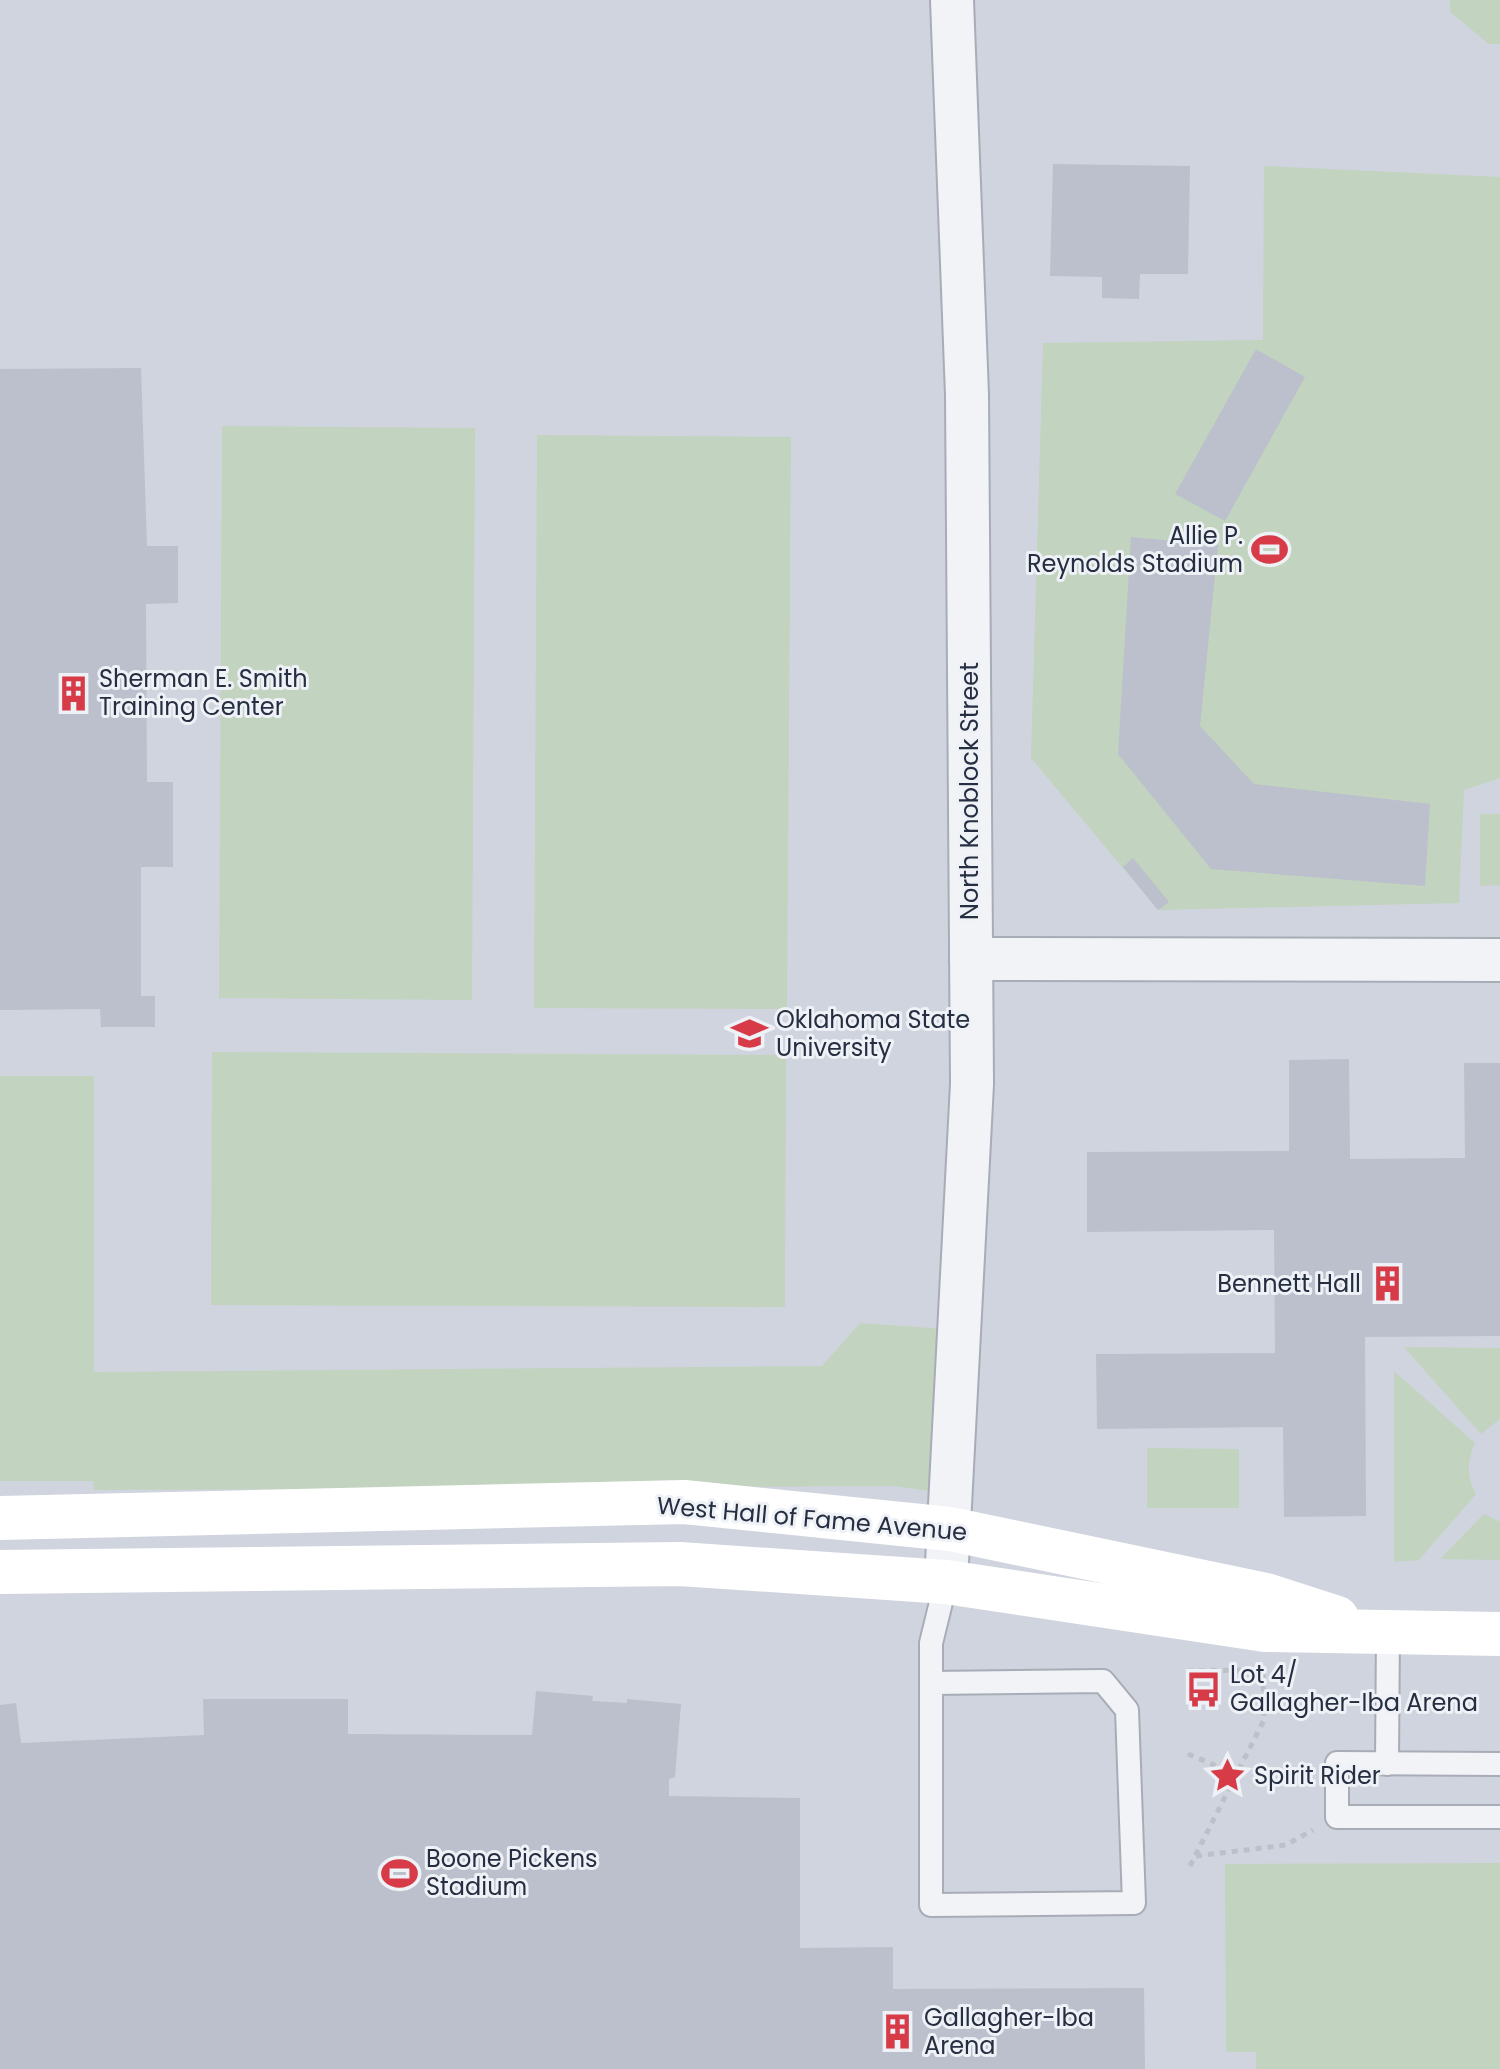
<svg xmlns="http://www.w3.org/2000/svg" width="1500" height="2069" font-family="Poppins,sans-serif">
<style>
.built{fill:#d0d4de}
.green{fill:#c2d3bf}
.building{fill:#bbc0cc}
.lines{fill:none;stroke-linecap:round;stroke-linejoin:round}
.service-casing{stroke:#a7acb7;stroke-width:26}
.minor-casing{stroke:#a7acb7;stroke-width:46}
.path{stroke:#bcc0c8;stroke-width:5;stroke-dasharray:6 6;stroke-linecap:butt}
.service{stroke:#f1f3f7;stroke-width:22}
.minor{stroke:#f1f3f7;stroke-width:42}
.secondary{stroke:#fff;stroke-width:44}
.labels{text-anchor:middle;stroke-width:6;stroke-linejoin:round;paint-order:stroke}
.poi-label{font-size:24px;fill:#262e41;stroke:#eef1f6;text-anchor:start}
.street-label{font-size:24px;fill:#262e41;stroke:#eef1f6}
</style>
<rect width="100%" height="100%" fill="#dee2e9"/>
<rect class="built" x="0" y="0" width="1500" height="2069"/>
<g class="green">
<polygon points="1450,0 1500,0 1500,44 1489,44 1450,12"/>
<polygon points="1264,166 1500,177 1500,778 1464,790 1459,903 1158,910 1031,758 1043,343 1263,340"/>
<polygon points="222,426 475,428 472,1000 219,998"/>
<polygon points="537,435 791,437 787,1009 534,1008"/>
<polygon points="1480,814 1500,814 1500,885 1480,886"/>
<polygon points="212,1052 786,1055 785,1307 211,1305"/>
<polygon points="0,1076 94,1076 94,1372 822,1366 860,1323 960,1330 952,1494 894,1486 94,1490 93,1481 0,1481"/>
<polygon points="1404,1347 1500,1348 1500,1419 1481,1434"/>
<path d="M 1394,1371 L 1475,1443 C 1467,1462 1466,1475 1476,1494 L 1419,1560 L 1394,1562 Z"/>
<polygon points="1147,1448 1239,1449 1239,1508 1147,1508"/>
<polygon points="1484,1514 1500,1522 1500,1560 1440,1559"/>
<polygon points="1500,1863 1500,2069 1256,2069 1256,2052 1226,2052 1225,1864"/>
</g>
<g class="building">
<polygon points="1053,164 1190,166 1188,274 1140,274 1139,299 1102,298 1102,277 1050,276"/>
<polygon points="1256,349 1305,377 1225,521 1175,494"/>
<polygon points="141,368 147,546 178,546 178,603 146,604 147,782 173,782 173,867 141,867 141,996 155,996 155,1027 101,1027 100,1009 0,1010 0,369"/>
<polygon points="1131,537 1218,545 1200,726 1254,784 1430,804 1425,886 1211,869 1118,754"/>
<polygon points="1133,858 1169,902 1158,910 1123,867"/>
<polygon points="1349,1059 1350,1159 1465,1158 1464,1063 1500,1063 1500,1336 1365,1337 1366,1516 1284,1517 1283,1427 1097,1429 1096,1354 1275,1353 1274,1230 1087,1232 1087,1152 1289,1151 1289,1060"/>
<polygon points="536,1691 593,1696 592,1701 627,1703 627,1699 681,1704 675,1777 669,1779 669,1796 800,1798 800,1948 893,1947 893,1989 1144,1988 1145,2069 0,2069 0,1705 16,1703 21,1743 204,1735 203,1699 348,1699 348,1734 532,1735"/>
</g>
<g class="lines">
<defs>
<g id="service">
<polyline points="931,1683 1103,1681 1127,1710 1134,1903 931,1905 931,1643 946,1582"/>
<polyline points="1387,1764 1388,1630"/>
<polyline points="1500,1764 1337,1763 1337,1817 1500,1817"/>
</g>
<g id="minor">
<polyline points="971,959 1500,960"/>
<polyline points="946,1582 972,1084 967,395 952,0"/>
</g>
</defs>
<use href="#service" class="service-casing"/>
<use href="#minor" class="minor-casing"/>
<g class="path">
<polyline points="1187,1671 1250,1670"/>
<polyline points="1188,1754 1236,1774"/>
<polyline points="1196,1856 1286,1845 1313,1830"/>
<polyline points="1190,1866 1264,1720 1263,1669"/>
</g>
<use href="#service" class="service"/>
<use href="#minor" class="minor"/>
<g class="secondary">
<polyline points="0,1518 684,1502 950,1529 1266,1595 1337,1618"/>
<polyline points="0,1572 680,1564 946,1582 1265,1630 1500,1634"/>
</g>
</g>
<defs>
<symbol id="stadium-bare" viewBox="-9 -9 18 18"><path d="M0-5a6.5 5 0 1 0 0 10a6.5 5 0 1 0 0-10ZM-3.5-1.8h7v3.6h-7Z" fill="#d63b47" stroke="#eef1f6" stroke-width="2.5" paint-order="stroke"/></symbol>
<symbol id="building-bare" viewBox="-9 -9 18 18"><path d="M-4-6H4V6H1V3H-1V6H-4ZM-2.5-4.3h1.7v1.8h-1.7ZM.8-4.3h1.7v1.8H.8ZM-2.5-1h1.7V.8h-1.7ZM.8-1h1.7V.8H.8Z" fill="#d63b47" stroke="#eef1f6" stroke-width="2.5" paint-order="stroke"/></symbol>
<symbol id="university-bare" viewBox="-9 -9 18 18"><path d="M0-5L7-2L0 1L-7-2ZM-4 1L0 2.5L4 1V4Q0 6-4 4Z" fill="#d63b47" stroke="#eef1f6" stroke-width="2.5" paint-order="stroke"/></symbol>
<symbol id="bus-bare" viewBox="-9 -9 18 18"><path d="M-5-6H5V4H4V6H2V4H-2V6H-4V4H-5ZM-3.5-4V0h7V-4ZM-3.5 1.2v1.5H-2V1.2ZM2 1.2v1.5H3.5V1.2Z" fill="#d63b47" stroke="#eef1f6" stroke-width="2.5" paint-order="stroke"/></symbol>
<symbol id="sight-bare" viewBox="-9 -9 18 18"><path d="M0-6L1.8-2.2L6-1.7L2.9 1.2L3.7 5.4L0 3.3L-3.7 5.4L-2.9 1.2L-6-1.7L-1.8-2.2Z" fill="#d63b47" stroke="#eef1f6" stroke-width="2.5" paint-order="stroke"/></symbol>
</defs>
<g fill-rule="evenodd">
<use href="#stadium-bare" x="1244" y="524" width="51" height="51"/>
<use href="#building-bare" x="48" y="668" width="51" height="51"/>
<use href="#university-bare" x="724" y="1008" width="51" height="51"/>
<use href="#building-bare" x="1362" y="1258" width="51" height="51"/>
<use href="#bus-bare" x="1178" y="1664" width="51" height="51"/>
<use href="#sight-bare" x="1202" y="1750" width="51" height="51"/>
<use href="#stadium-bare" x="374" y="1848" width="51" height="51"/>
<use href="#building-bare" x="872" y="2006" width="51" height="51"/>
</g>
<g class="labels">
<g class="poi-label">
<text x="1243" y="544" text-anchor="end">Allie P.<tspan x="1243" dy="28">Reynolds Stadium</tspan></text>
<text x="99" y="687">Sherman E. Smith<tspan x="99" dy="28">Training Center</tspan></text>
<text x="776" y="1028">Oklahoma State<tspan x="776" dy="28">University</tspan></text>
<text x="1361" y="1292" text-anchor="end">Bennett Hall</text>
<text x="1230" y="1683">Lot 4/<tspan x="1230" dy="28">Gallagher-Iba Arena</tspan></text>
<text x="1254" y="1784">Spirit Rider</text>
<text x="426" y="1867">Boone Pickens<tspan x="426" dy="28">Stadium</tspan></text>
<text x="924" y="2026">Gallagher-Iba<tspan x="924" dy="28">Arena</tspan></text>
</g>
<g class="street-label">
<text transform="translate(970 791) rotate(-90)" y="8">North Knoblock Street</text>
<text transform="translate(812 1519) rotate(5)" y="8">West Hall of Fame Avenue</text>
</g>
</g>
</svg>
